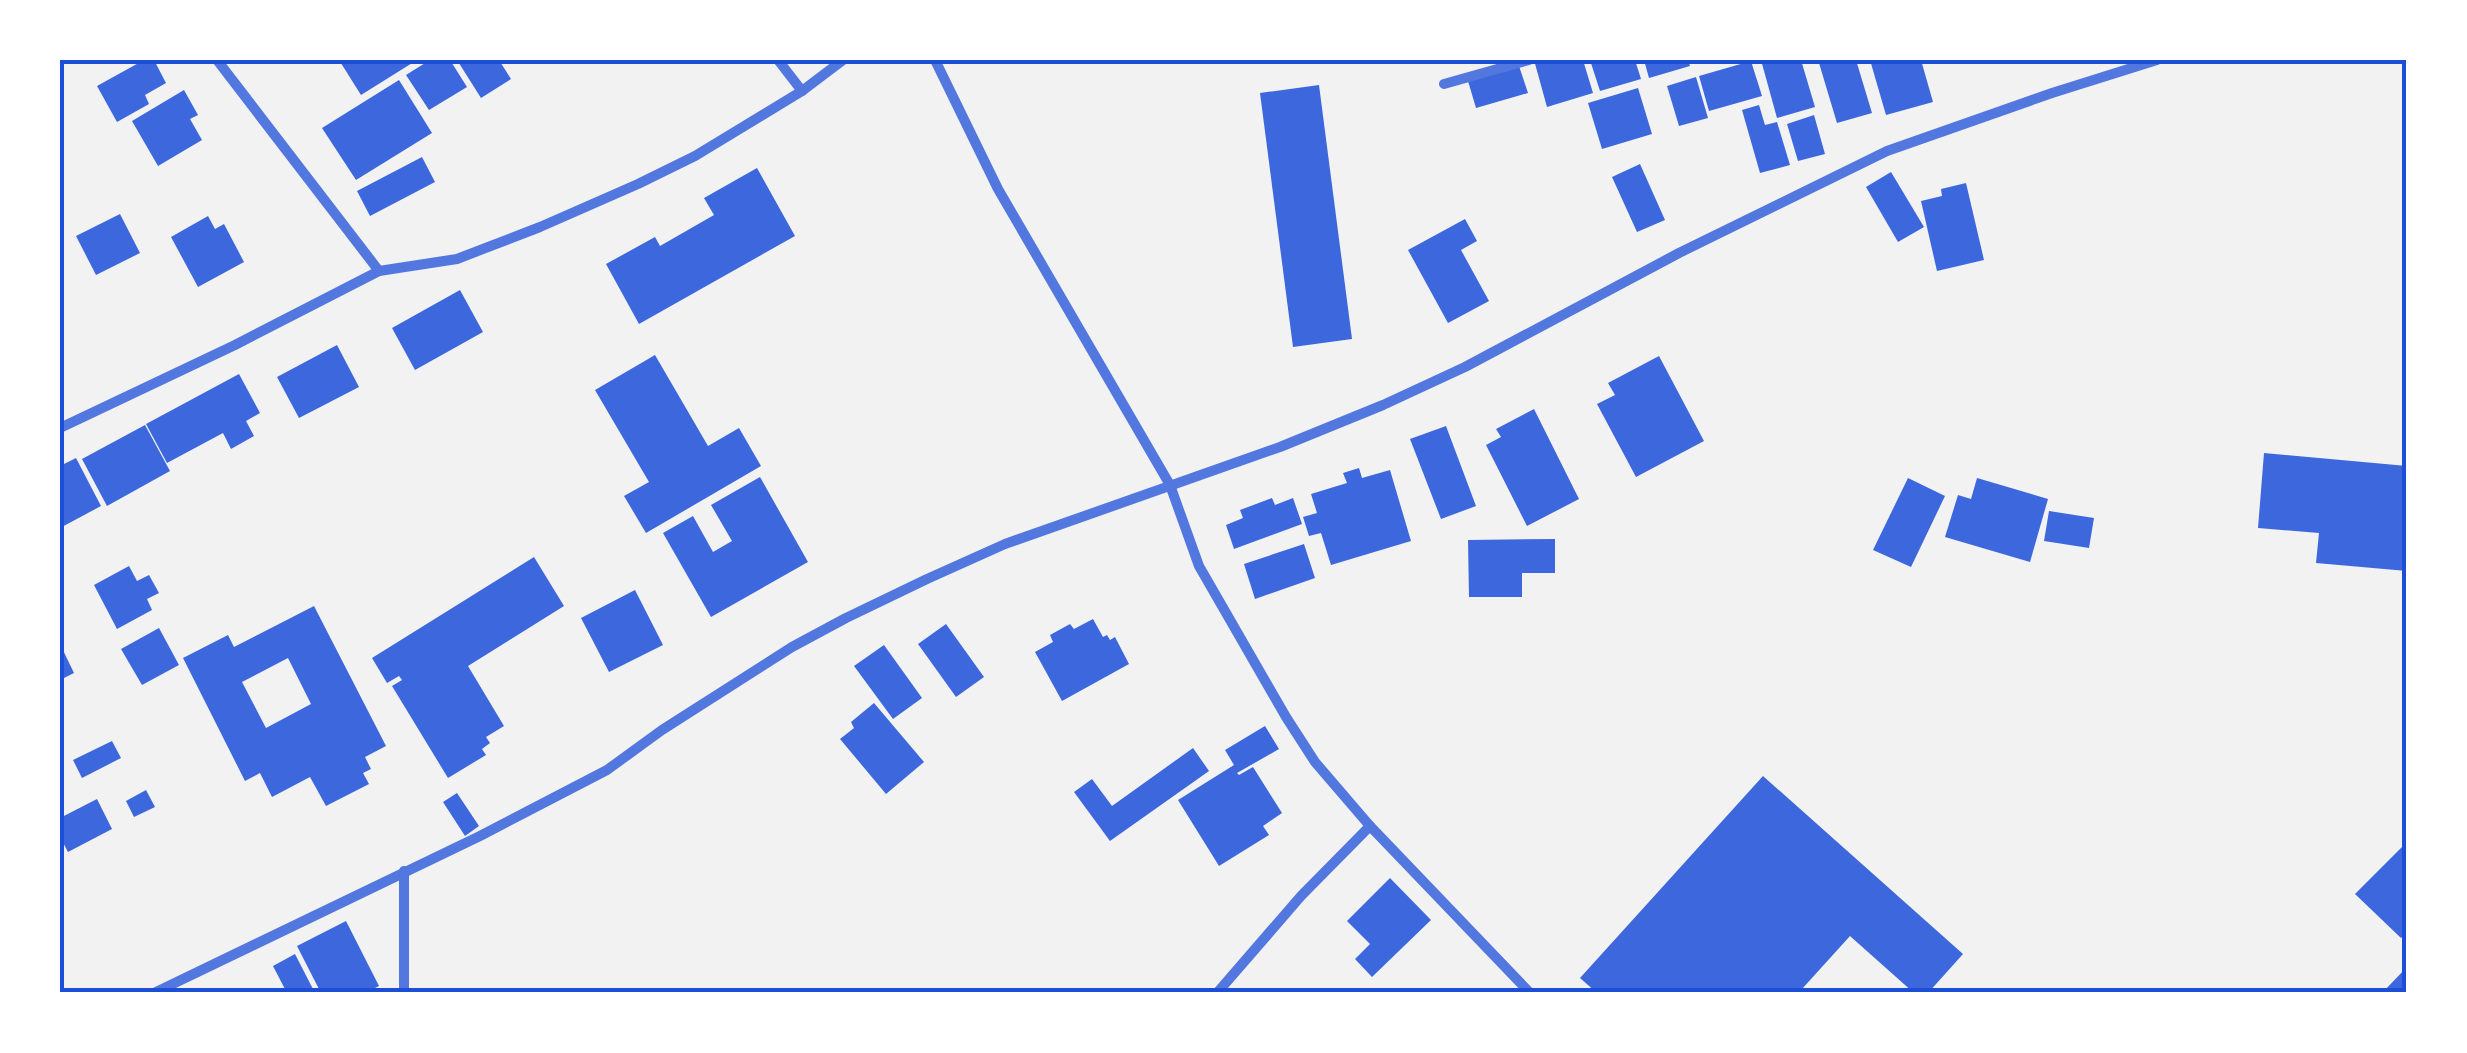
<svg xmlns="http://www.w3.org/2000/svg" width="2467" height="1053" font-family="'Noto Serif',serif">
<style>
.building{fill:#3d67dc;fill-rule:evenodd}
.lines{fill:none;stroke-linecap:round;stroke-linejoin:round}
.minor{stroke:#5277de;stroke-width:10}
.neatline{fill:none;stroke:#1d4ed8;stroke-width:4}
</style>
<rect width="100%" height="100%" fill="#f2f2f2"/>
<g class="building">
<polygon points="144,60 154,60 166,83 145,95 149,104 117,122 97,86"/>
<polygon points="339,60 417,60 361,95"/>
<polygon points="430,60 450,60 467,87 429,110 406,75"/>
<polygon points="457,60 499,60 511,79 481,98"/>
<polygon points="1534,60 1583,60 1593,93 1547,107"/>
<polygon points="1590,60 1635,60 1641,79 1600,91"/>
<polygon points="1644,60 1688,60 1690,66 1649,78"/>
<polygon points="1761,60 1801,60 1815,107 1777,118"/>
<polygon points="1830,60 1856,60 1872,113 1837,123 1819,63"/>
<polygon points="1870,60 1921,60 1933,102 1886,115"/>
<polygon points="1751,61 1762,96 1709,111 1699,76"/>
<polygon points="1519,66 1528,93 1476,108 1468,81"/>
<polygon points="1696,77 1708,118 1679,126 1667,86"/>
<polygon points="399,80 432,133 356,180 322,128"/>
<polygon points="1319,85 1352,339 1293,347 1260,93"/>
<polygon points="1638,88 1652,134 1602,149 1588,103"/>
<polygon points="184,90 198,115 190,119 202,140 158,166 132,121"/>
<polygon points="1759,105 1765,125 1777,122 1790,165 1760,173 1742,110"/>
<polygon points="1814,115 1825,154 1798,161 1787,124"/>
<polygon points="422,157 435,182 370,216 357,191"/>
<polygon points="1640,164 1665,220 1637,232 1612,177"/>
<polygon points="757,168 795,236 639,324 606,264 655,237 660,246 714,215 704,198"/>
<polygon points="1891,172 1924,227 1898,242 1866,187"/>
<polygon points="1966,183 1984,260 1937,271 1921,201 1942,196 1941,189"/>
<polygon points="120,214 140,253 96,275 76,236"/>
<polygon points="208,216 215,229 224,224 244,262 198,287 171,237"/>
<polygon points="1465,219 1477,241 1461,250 1489,301 1448,323 1408,250"/>
<polygon points="460,290 483,332 415,370 392,328"/>
<polygon points="337,345 359,387 299,418 277,377"/>
<polygon points="655,355 708,446 739,428 761,466 646,533 624,496 649,482 595,390"/>
<polygon points="1659,356 1704,441 1636,477 1597,404 1615,395 1608,383"/>
<polygon points="239,374 260,413 246,421 254,436 231,449 223,433 167,463 146,424"/>
<polygon points="1534,409 1579,499 1527,526 1486,445 1501,437 1496,429"/>
<polygon points="145,425 170,471 107,506 82,459"/>
<polygon points="1446,426 1476,506 1441,519 1410,439"/>
<polygon points="2264,453 2407,466 2407,571 2316,563 2319,533 2258,528"/>
<polygon points="76,458 101,506 60,528 60,466"/>
<polygon points="1359,468 1362,478 1390,470 1411,541 1331,565 1321,533 1309,536 1303,517 1317,513 1311,494 1347,483 1343,473"/>
<polygon points="760,477 808,562 711,617 663,533 693,516 713,552 732,541 711,505"/>
<polygon points="1908,478 1945,496 1911,567 1873,550"/>
<polygon points="1977,478 2048,499 2030,562 1945,537 1958,495 1971,499"/>
<polygon points="1272,498 1275,505 1293,498 1302,524 1234,549 1226,525 1243,518 1240,510"/>
<polygon points="2049,511 2094,518 2089,548 2044,541"/>
<polygon points="1555,539 1555,573 1522,573 1522,597 1469,597 1468,540"/>
<polygon points="1304,544 1315,578 1255,599 1244,564"/>
<polygon points="534,557 564,606 468,666 504,726 486,737 490,743 482,749 486,755 448,778 392,686 402,680 399,676 387,683 372,658"/>
<polygon points="129,566 137,581 149,575 159,593 147,599 152,610 117,629 94,585"/>
<polygon points="635,590 663,645 609,672 581,618"/>
<path d="M 314,606 L 386,746 L 365,757 L 371,769 L 363,773 L 369,784 L 326,806 L 310,777 L 272,797 L 260,773 L 245,781 L 183,658 L 228,635 L 234,647 ZM 288,658 L 311,704 L 266,728 L 242,682 Z"/>
<polygon points="1093,619 1103,637 1107,635 1110,640 1115,637 1129,664 1062,701 1035,652 1053,642 1050,635 1070,624 1074,629"/>
<polygon points="946,624 984,677 956,697 918,644"/>
<polygon points="159,628 179,665 142,685 121,649"/>
<polygon points="60,644 74,673 60,680"/>
<polygon points="884,645 922,698 893,719 854,666"/>
<polygon points="874,703 924,762 886,794 840,739 854,728 851,722"/>
<polygon points="1265,726 1279,749 1237,773 1239,775 1253,767 1282,813 1263,826 1269,835 1219,866 1178,800 1234,765 1225,750"/>
<polygon points="112,741 121,758 82,778 73,760"/>
<polygon points="1193,748 1209,771 1110,841 1074,792 1092,779 1112,806"/>
<polygon points="1763,776 1963,954 1928,993 1914,993 1850,936 1802,989 1807,993 1597,993 1580,978"/>
<polygon points="146,790 155,807 134,817 126,801"/>
<polygon points="457,793 479,826 465,836 443,802"/>
<polygon points="97,799 112,829 68,852 60,837 60,818"/>
<polygon points="2407,842 2407,932 2401,938 2355,894"/>
<polygon points="1390,878 1431,920 1372,977 1355,959 1370,944 1347,921"/>
<polygon points="346,921 379,986 365,993 321,993 297,946"/>
<polygon points="295,954 315,993 287,993 273,966"/>
<polygon points="2407,967 2407,993 2382,993"/>
</g>
<g class="lines">
<g class="minor">
<polyline points="217,60 379,271"/>
<polyline points="778,60 802,91"/>
<polyline points="935,60 998,189 1170,485 1199,566 1286,717 1315,762 1370,826 1530,993"/>
<polyline points="1444,84 1529,60"/>
<polyline points="60,428 235,345 379,271 457,259 540,227 638,184 695,156 802,91 843,60"/>
<polyline points="404,871 404,993"/>
<polyline points="154,993 480,836 607,770 662,730 792,647 846,618 927,579 1005,544 1280,447 1383,405 1465,367 1679,253 1887,151 2052,93 2157,60"/>
<polyline points="1217,993 1301,896 1370,826"/>
</g>
</g>
<rect width="2467" height="1053" fill="none" stroke="#ffffff" stroke-width="125"/>
<rect x="62" y="62" width="2342" height="928" class="neatline"/>
</svg>
